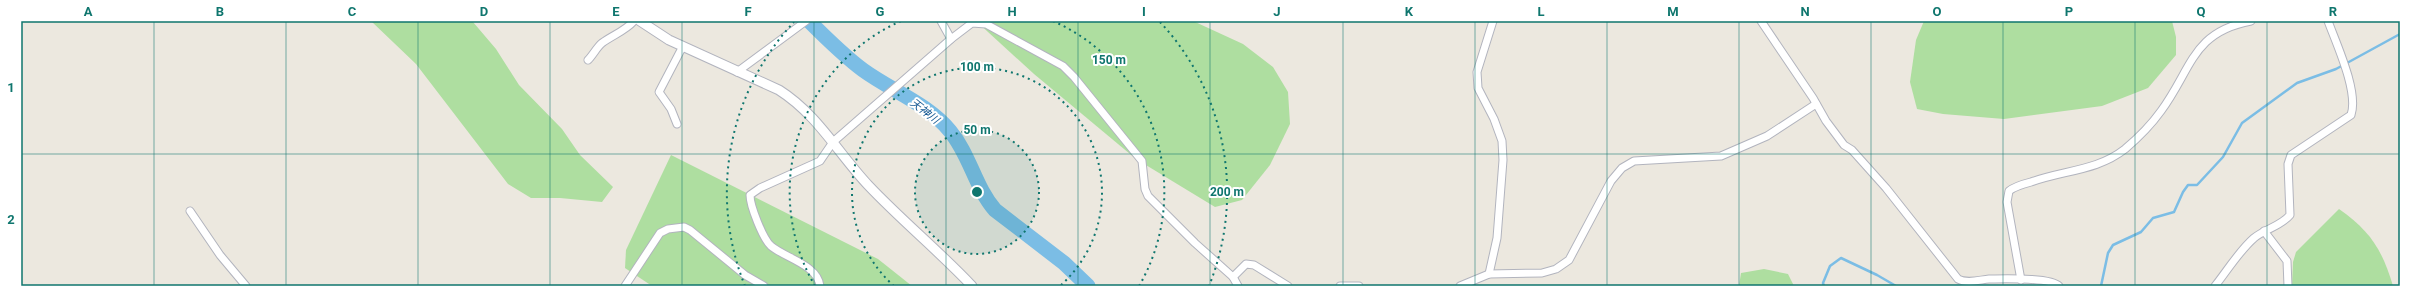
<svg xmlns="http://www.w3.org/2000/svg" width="2421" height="307" font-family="Roboto,'Noto Sans JP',sans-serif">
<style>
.green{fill:#aedea0}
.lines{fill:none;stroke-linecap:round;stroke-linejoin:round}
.stream{stroke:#7bbde5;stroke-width:2.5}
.river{stroke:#7bbde5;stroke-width:15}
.minor-casing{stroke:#b2b4be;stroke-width:9}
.tertiary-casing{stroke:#b2b4be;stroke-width:11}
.minor{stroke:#fff;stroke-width:7}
.tertiary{stroke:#fff;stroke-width:9}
.grid{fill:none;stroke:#0f766e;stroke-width:1;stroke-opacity:0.55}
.ring{fill:none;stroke:#0f766e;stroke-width:2;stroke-dasharray:2 4}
.labels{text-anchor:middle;stroke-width:4;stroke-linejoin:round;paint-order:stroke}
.water-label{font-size:11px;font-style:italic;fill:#185a93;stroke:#fff}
.centre{fill:#0f766e;stroke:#fff;stroke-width:2}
.ring-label{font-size:12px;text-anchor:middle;font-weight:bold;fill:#0f766e;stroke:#fff;stroke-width:4;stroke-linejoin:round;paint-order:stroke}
.neatline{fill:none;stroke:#0f766e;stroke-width:1.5}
.grid-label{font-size:13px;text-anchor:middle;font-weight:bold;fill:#0f766e}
</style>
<rect width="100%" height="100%" fill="#ece8df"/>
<g class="green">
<polygon points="371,21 473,22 496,49 519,85 562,129 580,155 613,187 602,202 560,198 531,198 508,184 416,64"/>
<polygon points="976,21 1193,21 1243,44 1273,67 1288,92 1290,124 1270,165 1242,200 1215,207 1136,159 1034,74"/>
<polygon points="1924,21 2172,21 2176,37 2176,55 2148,88 2102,106 2004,119 1943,114 1917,109 1910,82 1916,40"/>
<polygon points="671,155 878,259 912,286 652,286 625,268 626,250"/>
<path d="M 2339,209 C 2370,231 2382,249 2393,286 L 2292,286 L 2293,262 L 2296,252 Z"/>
<polygon points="1764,269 1788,274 1794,286 1739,286 1741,273"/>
</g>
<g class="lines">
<g class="stream">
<polyline points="1824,286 1823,283 1830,266 1841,258 1877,275 1896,286"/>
<polyline points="2101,286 2108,253 2113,245 2141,232 2153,218 2174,212 2183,192 2188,185 2197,185 2223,157 2242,123 2297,83 2336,69 2400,34"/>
</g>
<path class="river" d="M 809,21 C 826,38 844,56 863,70 C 892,91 928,104 950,131 C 970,155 975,187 995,210 L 1064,263 L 1088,286"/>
<defs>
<g id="minor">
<polyline points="941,21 951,39"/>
<path d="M 1761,21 L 1813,98 L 1826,121 L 1844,145 L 1852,150 L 1886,188 L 1958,279 C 1967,284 1979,280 1989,279 C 2001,279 2051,277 2059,286"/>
<path d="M 588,60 C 593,55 597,47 602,43 C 613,35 625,31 634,21"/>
<polyline points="737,72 806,21"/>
<polyline points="677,124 671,109 659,92 683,46"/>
<polyline points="190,211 220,255 246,286"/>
<polyline points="2264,231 2287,261 2288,286"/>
<polyline points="1489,274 1497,238 1503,160 1502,141 1494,119 1478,88 1477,72 1493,21"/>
<polyline points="1233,277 1246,264 1254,265 1288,286"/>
<path d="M 2021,280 L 2007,202 L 2009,191 C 2015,186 2023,184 2031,182 C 2064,170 2097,171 2125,149 C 2138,138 2151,125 2161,111 C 2192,69 2192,32 2251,21"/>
<polyline points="625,286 660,233 668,229 684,227 690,230 745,275 764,286"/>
<path d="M 820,286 C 818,265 785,258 771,246 C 763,239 750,206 750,195 L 760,188 L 820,161 L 833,142 L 951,39 L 972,23 L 986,24 L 1063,66 L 1074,77 L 1142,161 L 1145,189 L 1148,196 L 1195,243 L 1233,277 L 1238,286"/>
<polyline points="1340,286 1359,286"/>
<polyline points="1460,286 1489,274 1542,273 1556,269 1569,260 1611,181 1622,168 1634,161 1721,156 1767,136 1816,104"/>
<path d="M 2215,286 C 2227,271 2239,251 2254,238 C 2265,229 2281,226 2290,215 L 2288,164 L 2291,155 L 2351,115 C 2359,92 2336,43 2328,21"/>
</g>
<path id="tertiary" d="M 640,21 L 669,40 L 779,90 C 817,114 838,153 868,185 C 901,220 939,251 972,286"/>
</defs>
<use href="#minor" class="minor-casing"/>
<use href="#tertiary" class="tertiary-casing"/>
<use href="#minor" class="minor"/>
<use href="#tertiary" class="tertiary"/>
</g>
<path class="grid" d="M 154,21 L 154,286M 286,21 L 286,286M 418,21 L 418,286M 550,21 L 550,286M 682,21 L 682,286M 814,21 L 814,286M 946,21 L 946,286M 1078,21 L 1078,286M 1210,21 L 1210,286M 1343,21 L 1343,286M 1475,21 L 1475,286M 1607,21 L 1607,286M 1739,21 L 1739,286M 1871,21 L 1871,286M 2003,21 L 2003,286M 2135,21 L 2135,286M 2267,21 L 2267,286M 21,154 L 2400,154"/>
<circle cx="977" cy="192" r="62" fill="#0f766e" fill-opacity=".12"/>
<g class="ring">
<circle cx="977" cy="192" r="62"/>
<path d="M894 286A125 125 0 1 1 1060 286"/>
<path d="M815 286A187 187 0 0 1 901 21M1053 21A187 187 0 0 1 1139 286"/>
<path d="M745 286A250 250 0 0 1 794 22M1160 22A250 250 0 0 1 1209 286"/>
</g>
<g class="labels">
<g class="water-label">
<text transform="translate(925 111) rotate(38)" y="4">天神川</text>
</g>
</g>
<circle cx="977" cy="192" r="6" class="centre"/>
<g class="ring-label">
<text x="1109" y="64">150 m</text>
<text x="977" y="71">100 m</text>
<text x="977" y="134">50 m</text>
<text x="1227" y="196">200 m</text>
</g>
<rect width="2421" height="307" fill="none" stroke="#ffffff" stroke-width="44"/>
<rect x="22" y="22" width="2377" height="263" class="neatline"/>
<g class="grid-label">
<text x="88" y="16">A</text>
<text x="220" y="16">B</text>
<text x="352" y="16">C</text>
<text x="484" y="16">D</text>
<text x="616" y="16">E</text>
<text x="748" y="16">F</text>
<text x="880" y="16">G</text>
<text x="1012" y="16">H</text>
<text x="1144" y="16">I</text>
<text x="1277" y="16">J</text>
<text x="1409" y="16">K</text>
<text x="1541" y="16">L</text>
<text x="1673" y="16">M</text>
<text x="1805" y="16">N</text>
<text x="1937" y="16">O</text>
<text x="2069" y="16">P</text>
<text x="2201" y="16">Q</text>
<text x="2333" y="16">R</text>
<text x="11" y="92">1</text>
<text x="11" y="224">2</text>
</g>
</svg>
